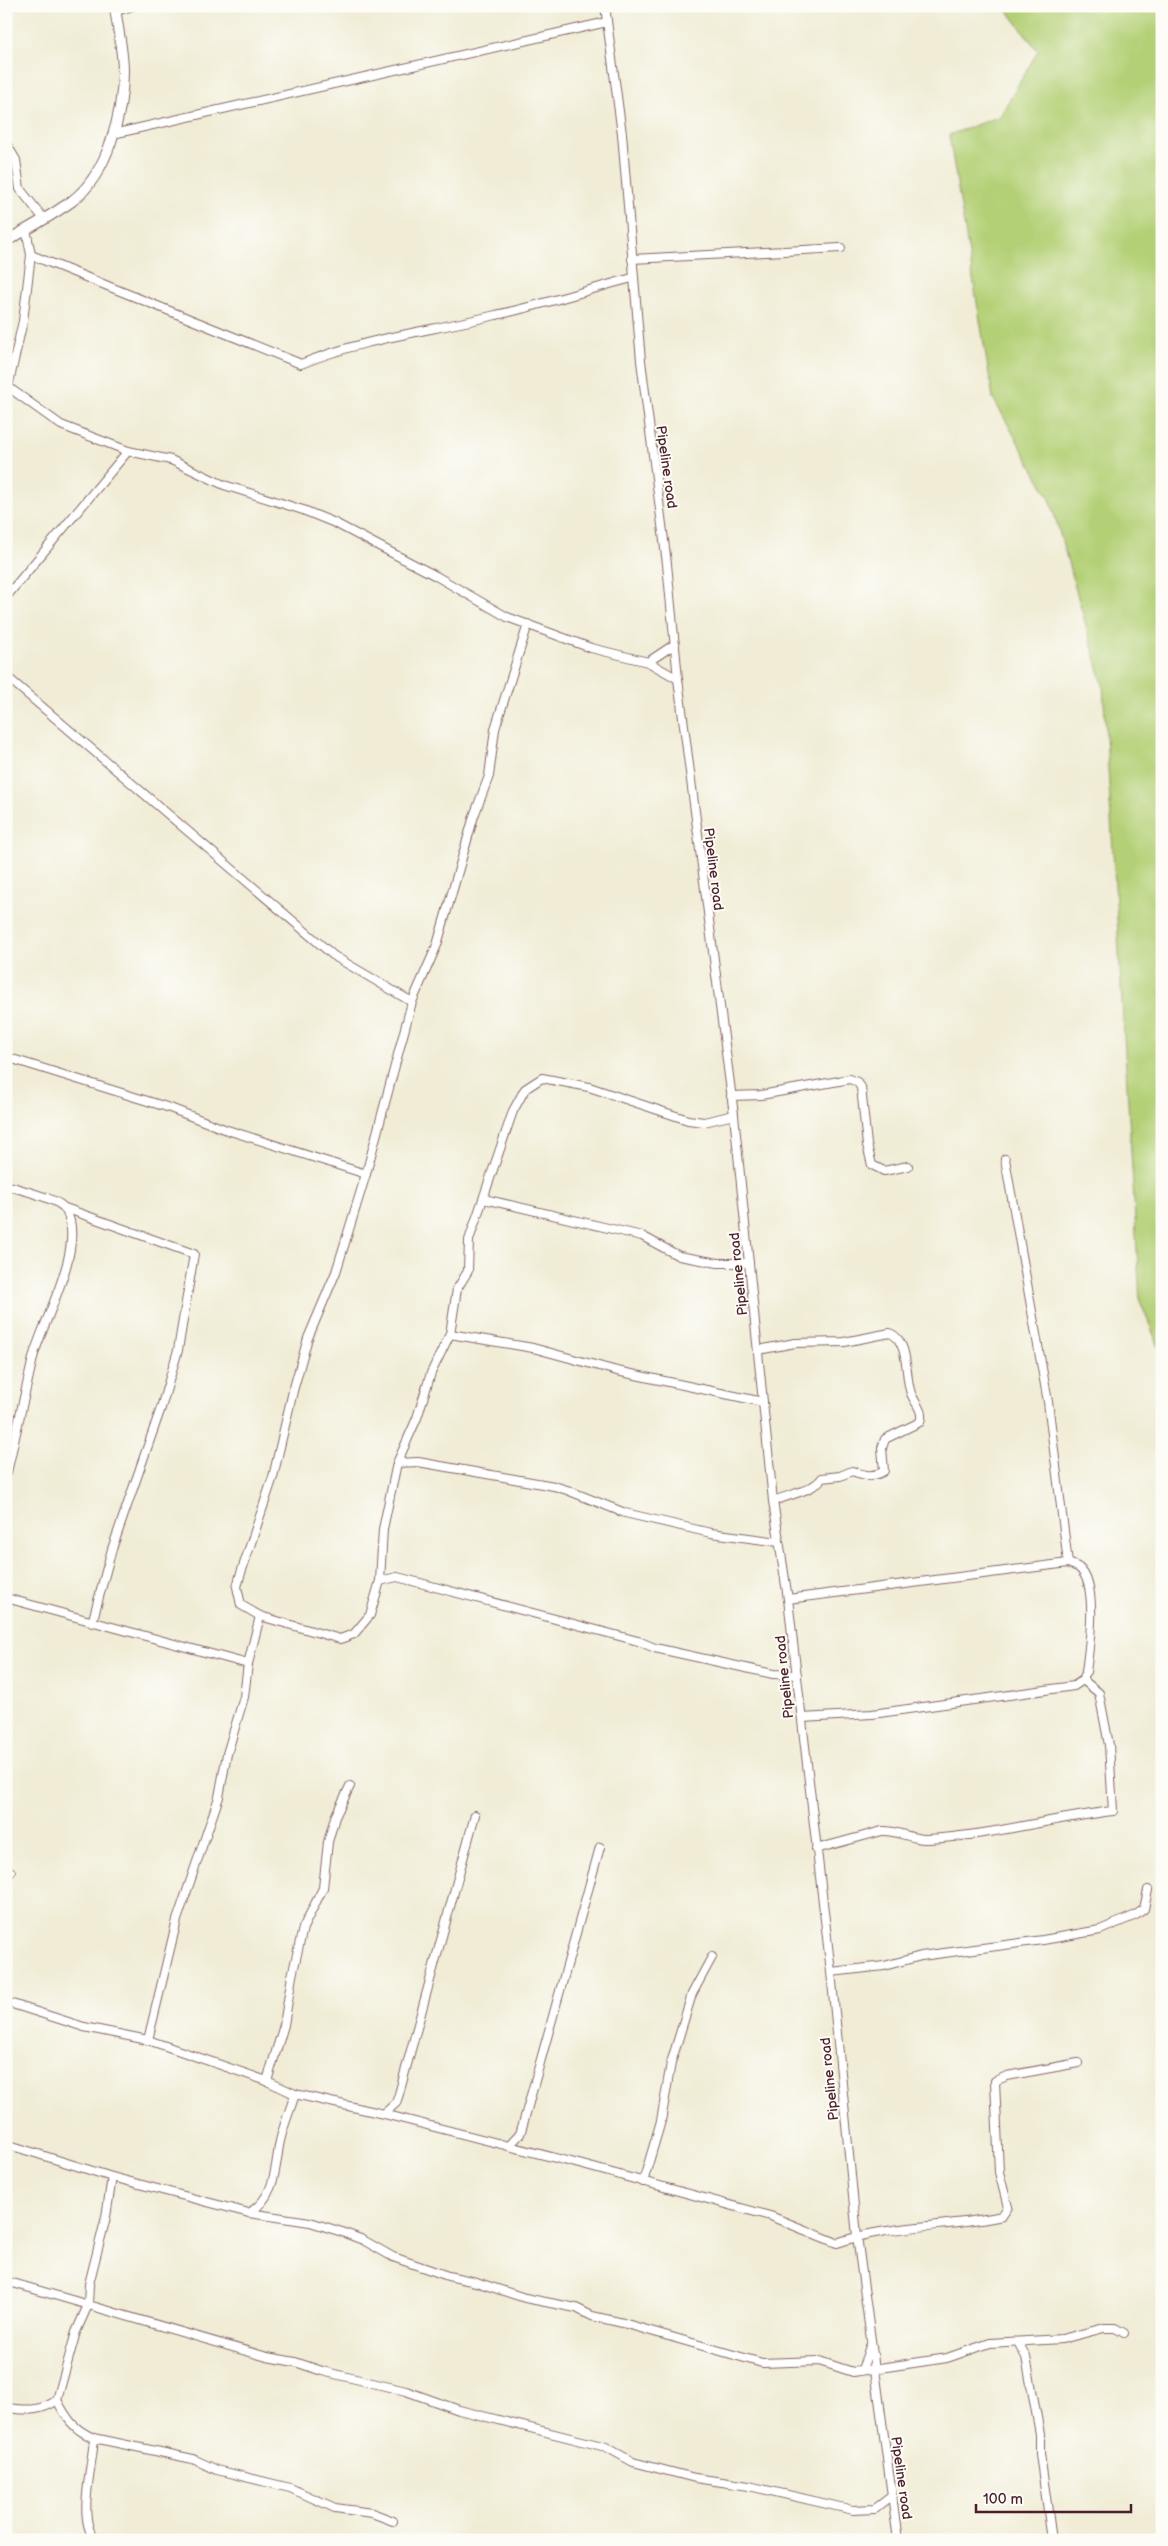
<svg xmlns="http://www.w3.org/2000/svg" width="1168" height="2546" font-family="'Balsamiq Sans',sans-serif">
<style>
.green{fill:#b4d076;stroke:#7f7850}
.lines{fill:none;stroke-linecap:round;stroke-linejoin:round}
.minor-casing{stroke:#846766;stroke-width:10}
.tertiary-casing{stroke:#846766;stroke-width:12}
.minor{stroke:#fff;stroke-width:8}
.tertiary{stroke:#fff;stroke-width:10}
.labels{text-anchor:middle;stroke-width:4;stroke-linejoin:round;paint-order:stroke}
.street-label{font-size:14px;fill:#4a1f2b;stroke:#fdfcf7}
</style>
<rect width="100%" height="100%" fill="#fdfcf7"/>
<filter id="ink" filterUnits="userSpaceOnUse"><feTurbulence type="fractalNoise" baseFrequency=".02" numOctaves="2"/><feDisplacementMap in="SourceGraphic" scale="10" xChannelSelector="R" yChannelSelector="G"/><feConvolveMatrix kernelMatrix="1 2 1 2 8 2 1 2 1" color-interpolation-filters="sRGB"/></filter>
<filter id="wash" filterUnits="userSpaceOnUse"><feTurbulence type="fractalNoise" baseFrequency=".0096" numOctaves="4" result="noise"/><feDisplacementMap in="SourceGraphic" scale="20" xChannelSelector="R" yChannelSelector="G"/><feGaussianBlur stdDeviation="1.12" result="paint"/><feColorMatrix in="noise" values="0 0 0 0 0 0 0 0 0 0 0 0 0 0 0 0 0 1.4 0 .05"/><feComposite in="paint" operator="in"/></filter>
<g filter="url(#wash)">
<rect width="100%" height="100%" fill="#f0ecd5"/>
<polygon class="green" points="1004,6 1162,6 1162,1355 1140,1301 1103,685 1050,499 993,398 949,135 1000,116 1038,51"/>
</g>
<g filter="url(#ink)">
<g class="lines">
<defs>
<g id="minor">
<polyline points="605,6 622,134 641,361 667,564 678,679 734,1115 773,1501 788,1599 831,1972 857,2236 898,2540"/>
<polyline points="116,11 133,6"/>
<polyline points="113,134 607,22"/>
<polyline points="6,143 16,160 20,189 44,219"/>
<path d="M 31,255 L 301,364 C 364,338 431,331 496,315 C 542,305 587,290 632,278"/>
<polyline points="632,259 841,248"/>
<polyline points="8,387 23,321 31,255 26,229"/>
<polyline points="6,390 8,387 61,425 128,451 171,460 224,485 303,510 335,523 436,576 507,617 591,648 648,662 678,679"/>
<polyline points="6,597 128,451"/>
<polyline points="528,624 495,729 489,776 474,816 437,945 412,1002 366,1174 336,1272 308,1338 293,1391 273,1477 240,1576 237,1587 241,1605 260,1616 340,1639 354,1634 370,1615 380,1581 383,1529 397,1463 417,1418 431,1373 450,1334 457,1289 468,1271 469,1240 513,1111 525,1089 542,1078 589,1087 688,1120 704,1122 734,1115"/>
<polyline points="648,662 675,644"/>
<polyline points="6,676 334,956 412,1002"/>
<polyline points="6,1057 170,1108 224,1129 366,1174"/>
<polyline points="731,1096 761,1095 850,1079 857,1082 861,1087 867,1145 872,1165 884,1171 908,1166"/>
<polyline points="1005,1159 1048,1402 1068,1563"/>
<path d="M 6,1185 C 20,1190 58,1198 65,1209 C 88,1244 42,1322 33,1358 C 24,1397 15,1437 6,1477"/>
<polyline points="484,1199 642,1236 679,1256 718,1263 749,1263"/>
<polyline points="65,1208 194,1254 178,1350 161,1408 112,1549 92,1623"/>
<polyline points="450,1334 533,1348 617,1371 763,1402"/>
<path d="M 758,1350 L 795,1343 L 844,1342 L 890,1333 C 909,1341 905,1373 910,1390 C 912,1401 925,1410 920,1422 L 885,1439 L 882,1448 L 884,1471 C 873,1478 863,1475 852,1471 L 840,1476 L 822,1478 C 813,1491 788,1495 773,1501"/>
<polyline points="397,1463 418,1462 554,1486 567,1490 625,1513 711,1533 779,1542"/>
<polyline points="380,1581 397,1577 405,1579 638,1641 655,1648 773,1674 797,1675"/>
<polyline points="6,1598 248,1664"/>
<path d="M 788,1599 L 1068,1563 C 1072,1565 1077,1566 1079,1568 C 1099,1584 1089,1648 1086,1672 L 1083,1680 L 1074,1686 L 872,1714 L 802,1718"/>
<path d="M 816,1849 L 882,1831 C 898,1830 912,1840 927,1839 C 990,1836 1051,1818 1113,1811 L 1109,1745 L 1099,1693 L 1083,1680"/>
<polyline points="6,1871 11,1872"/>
<polyline points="831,1972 884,1966 921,1956 1043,1940 1100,1930 1136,1915 1144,1909 1148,1890"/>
<path d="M 6,2002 L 84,2027 L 148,2040 L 267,2081 L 295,2094 L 384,2114 L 579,2164 L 770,2216 L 837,2243 C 890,2224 948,2228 1002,2216 L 1008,2207 L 999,2172 L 995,2081 L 1007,2076 L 1078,2063"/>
<polyline points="148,2040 177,1920 219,1797 227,1754 244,1697 248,1664 260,1616"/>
<polyline points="267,2081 284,2025 292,1976 303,1928 323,1888 328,1842 335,1817 350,1786"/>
<polyline points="384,2114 396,2103 399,2094 475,1815"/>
<polyline points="6,2144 112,2177 249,2213 310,2222 342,2232 363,2240 393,2257 448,2276 476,2282 525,2298 576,2308 592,2316 623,2323 762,2363 819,2361 853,2372 947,2358 990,2343 1062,2339 1104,2328 1115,2328 1124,2333"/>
<polyline points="509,2146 520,2134 523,2124 600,1847"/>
<polyline points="643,2182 661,2121 671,2063 692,1994 712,1957"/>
<path d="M 249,2213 C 274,2198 275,2172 279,2146 C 282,2128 290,2111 295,2094"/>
<polyline points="6,2281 267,2357 295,2362 322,2371 406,2391 459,2410 606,2447 633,2462 695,2478 749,2486 853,2510 875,2509 892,2496"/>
<polyline points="1018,2342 1026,2357 1040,2434 1040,2454 1052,2540"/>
<polyline points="862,2370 870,2346"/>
<path d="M 57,2400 C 67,2419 74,2430 94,2438 L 193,2459 L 217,2470 L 290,2488 L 335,2508 L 372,2513 L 393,2521"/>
<path d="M 6,2408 C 26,2410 41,2412 57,2400 L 76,2332 L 88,2305 L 89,2284 L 106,2217 L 112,2177"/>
<path d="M 94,2438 C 93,2464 76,2522 96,2540"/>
</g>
<path id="tertiary" d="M 6,241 C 28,229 51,216 72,201 C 108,174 123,113 123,71 C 123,49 117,27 115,6"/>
</defs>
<use href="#minor" class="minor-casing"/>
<use href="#tertiary" class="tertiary-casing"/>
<use href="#minor" class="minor"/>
<use href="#tertiary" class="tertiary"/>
</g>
</g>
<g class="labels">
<g class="street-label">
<text transform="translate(667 467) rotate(82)" y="5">Pipeline road</text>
<text transform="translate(714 869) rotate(83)" y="5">Pipeline road</text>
<text transform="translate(738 1274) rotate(-96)" y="5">Pipeline road</text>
<text transform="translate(784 1677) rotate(-96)" y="5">Pipeline road</text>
<text transform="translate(829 2079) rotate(-96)" y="5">Pipeline road</text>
<text transform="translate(902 2478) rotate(82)" y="5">Pipeline road</text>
</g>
</g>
<rect width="1168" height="2546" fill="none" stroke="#fdfcf7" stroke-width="25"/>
<path d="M976 2504v8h155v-8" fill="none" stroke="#4a1f2b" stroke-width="2.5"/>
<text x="983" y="2504" font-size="15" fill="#4a1f2b" stroke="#fdfcf7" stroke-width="4" paint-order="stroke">100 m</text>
</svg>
